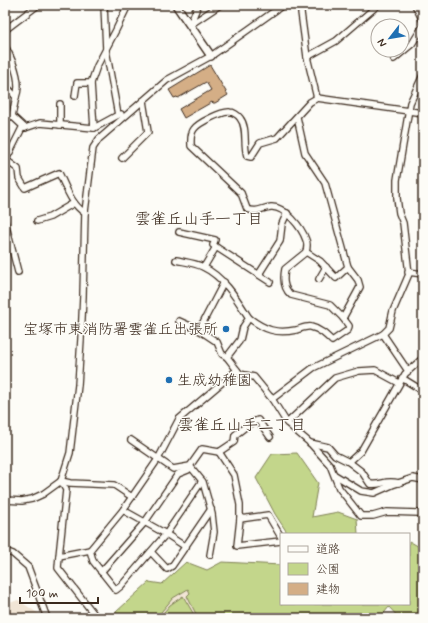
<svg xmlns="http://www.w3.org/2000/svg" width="428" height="623" font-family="Mynerve,'Klee One',sans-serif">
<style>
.built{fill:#f1e5d5}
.green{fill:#c3d68b;stroke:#7f8054}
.building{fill:#d4ae86;stroke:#3b2a1e}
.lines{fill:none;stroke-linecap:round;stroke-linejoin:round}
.minor-casing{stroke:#3b2a1e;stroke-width:8}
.tertiary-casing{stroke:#3b2a1e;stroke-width:10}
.minor{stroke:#fdfcf7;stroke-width:5.5}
.tertiary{stroke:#fdfcf7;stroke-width:7}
.rail-casing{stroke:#3b2a1e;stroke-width:3}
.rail{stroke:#fdfcf7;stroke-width:1.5;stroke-dasharray:4.5;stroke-linecap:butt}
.poi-dot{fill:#1f6fb2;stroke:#fdfcf7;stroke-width:1.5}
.labels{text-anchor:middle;stroke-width:3;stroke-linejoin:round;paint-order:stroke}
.poi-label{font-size:15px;fill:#3b2a1e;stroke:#fdfcf7;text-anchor:end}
.neighbourhood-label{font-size:16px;fill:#3b2a1e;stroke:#fdfcf7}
</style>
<rect width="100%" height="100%" fill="#fdfcf7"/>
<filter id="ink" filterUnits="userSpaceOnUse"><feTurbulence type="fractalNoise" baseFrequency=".025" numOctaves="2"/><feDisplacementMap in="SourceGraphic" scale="8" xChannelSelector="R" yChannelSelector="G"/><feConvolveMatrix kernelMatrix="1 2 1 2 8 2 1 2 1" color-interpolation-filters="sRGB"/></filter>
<g filter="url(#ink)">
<g class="built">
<polygon points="188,588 209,618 156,618 173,598"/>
<polygon points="18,600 39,614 41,618 5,618 5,608 7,604"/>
</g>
<g class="green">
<polygon points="297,453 318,483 312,517 338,512 357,519 358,534 288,534 275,514 256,478 272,454"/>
<polygon points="409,541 423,549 423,618 399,618 389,607 380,618 326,618 325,617 321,618 198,618 187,596 190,593 188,589 173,598 156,618 117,618 116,612 149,582 162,584 186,562 207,570 222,562 281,565 281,604 409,604"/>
<polygon points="183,596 196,618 159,618 170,605"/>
</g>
<polygon class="building" points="210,65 228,95 215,103 213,103 212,102 184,118 179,109 211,90 206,82 178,98 177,97 174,98 169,90"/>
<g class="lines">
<defs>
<g id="minor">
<polyline points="104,5 106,50 118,115 121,114"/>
<polyline points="198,5 190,25 220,5"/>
<polyline points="300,5 307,57 336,41 378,5"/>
<polyline points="415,5 423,21"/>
<polyline points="5,30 38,5"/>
<path d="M 5,46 C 12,59 22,82 16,97"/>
<polyline points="307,57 317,98"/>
<polyline points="394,59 412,44 423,26"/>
<polyline points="5,85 16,97 12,116 25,128 40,123 94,128 118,115"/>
<polyline points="75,96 77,83 91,83"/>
<polyline points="60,104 60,125"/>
<path d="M 297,117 L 305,153 L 325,183 L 348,267 L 336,278 L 320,261 L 306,252 C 307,248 308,244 306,240 C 302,228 285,206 271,207 C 261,208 258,213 247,209 L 241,193 L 191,146 C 191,140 190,134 194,129 C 198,123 222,111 230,112 C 233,112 238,115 240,118 C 248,128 243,144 247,156 L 251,157 L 260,143 L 277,138 L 310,102 L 317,98 L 423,113"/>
<polyline points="94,128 91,83 97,66 116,30 128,5"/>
<polyline points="122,158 148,132 143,101"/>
<path d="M 6,160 L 18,169 L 19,178 L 25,188 L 59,173 C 66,187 71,204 85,213"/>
<polyline points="5,162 22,128 25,128"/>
<polyline points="37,221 50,217 74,203"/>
<polyline points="5,222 18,272"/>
<polyline points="179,232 215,240 213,245 216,247 270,282"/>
<path d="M 306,252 L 285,269 C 283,279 283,288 291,295 L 330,305 L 343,318"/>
<path d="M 176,260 C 185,262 195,263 203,267 C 224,277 237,299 249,318 L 243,327 L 240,340 L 227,357 L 240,374 L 254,377 L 272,399 L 287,423 L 310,443 L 330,465 L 339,488 L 361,516 L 373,516 L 387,512 L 418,513 L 423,514"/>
<polyline points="204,267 216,247"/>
<polyline points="408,272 423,274"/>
<polyline points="259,274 280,241 282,224 287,213"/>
<polyline points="319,279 326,267"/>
<polyline points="224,282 199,330 217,342 222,354 227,357"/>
<path d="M 249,318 C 265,330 276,334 296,330 C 300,329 307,326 311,327 C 320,329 326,335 332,341 L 348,330 L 349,326 L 343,318 L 360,287 L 358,280 L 348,267"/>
<polyline points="179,321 199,330"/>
<polyline points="383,334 408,371"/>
<polyline points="402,378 423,391"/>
<polyline points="272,399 313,368 383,334 389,328 393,311 409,274 403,223 399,213 397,198 397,180 410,103 423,75"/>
<polyline points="287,423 335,378 359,371 375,370 399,383"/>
<polyline points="131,440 173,469 190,466 202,449 219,452 234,442 235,435 249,424 258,420 270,437"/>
<path d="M 310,443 L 328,447 L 335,455 L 349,462 L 362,472 L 370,484 C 382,486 384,479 399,483"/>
<polyline points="219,452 234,475 240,505 240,519 237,546 281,541"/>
<polyline points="349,462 361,451 405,374 423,358"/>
<polyline points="335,475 361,491 374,493 392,485 413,478 423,480"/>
<polyline points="61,481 66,490 59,556 90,550"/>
<polyline points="61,481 70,483 114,485 132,497"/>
<polyline points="202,481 166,534 121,586 116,590 93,561 90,550 123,510 158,459 179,419 237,370"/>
<polyline points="5,500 22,501 32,499 43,494 61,481 70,453 78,385 81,339 83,296 85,212 93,148 99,139 167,80 211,56 283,5"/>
<polyline points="123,510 166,534 186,547"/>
<polyline points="240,519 268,515 281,537"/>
<polyline points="5,551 13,554 28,567 47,618"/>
<polyline points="151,552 167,569 172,566 211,509"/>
<polyline points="59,556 58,568 97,618"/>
<polyline points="101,572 145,522 178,474 188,470 190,466 203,482 212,514 214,532 210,555"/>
</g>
<polyline id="tertiary" points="176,5 211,56"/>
</defs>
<use href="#minor" class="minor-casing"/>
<use href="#tertiary" class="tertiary-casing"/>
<use href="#minor" class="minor"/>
<use href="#tertiary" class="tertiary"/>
<defs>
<polyline id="rail" points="420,5 423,12"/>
</defs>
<use href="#rail" class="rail-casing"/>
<use href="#rail" class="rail"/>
</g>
</g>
<g class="poi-dot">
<circle cx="226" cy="329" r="4"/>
<circle cx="169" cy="380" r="4"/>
</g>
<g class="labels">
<g class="poi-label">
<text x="218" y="334">宝塚市東消防署雲雀丘出張所</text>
<text x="177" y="385" text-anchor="start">生成幼稚園</text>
</g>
<g class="neighbourhood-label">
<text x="199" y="224">雲雀丘山手一丁目</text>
<text x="242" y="430">雲雀丘山手二丁目</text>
</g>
</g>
<rect width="428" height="623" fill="none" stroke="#fdfcf7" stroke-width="20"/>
<rect x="10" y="10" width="408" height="603" fill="none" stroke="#3b2a1e" stroke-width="1.5" filter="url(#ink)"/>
<rect x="280" y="533" width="130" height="72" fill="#fdfcf7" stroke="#afa8a0"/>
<rect x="288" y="546" width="20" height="6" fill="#fdfcf7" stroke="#afa8a0"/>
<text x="316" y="553" font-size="12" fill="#3b2a1e">道路</text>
<rect x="288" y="563" width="20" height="12" fill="#c3d68b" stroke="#afa8a0"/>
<text x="316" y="573" font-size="12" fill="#3b2a1e">公園</text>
<rect x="288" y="583" width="20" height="12" fill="#d4ae86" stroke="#afa8a0"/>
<text x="316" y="593" font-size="12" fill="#3b2a1e">建物</text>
<g transform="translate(390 38) rotate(239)"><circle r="19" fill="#fdfcf7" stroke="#afa8a0"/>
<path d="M0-3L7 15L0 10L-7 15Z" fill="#1f6fb2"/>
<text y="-6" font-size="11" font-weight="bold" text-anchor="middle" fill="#3b2a1e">N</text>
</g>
<path d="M20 597v6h78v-6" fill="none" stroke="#3b2a1e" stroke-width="2"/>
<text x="26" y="597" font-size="12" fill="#3b2a1e" stroke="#fdfcf7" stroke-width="3" paint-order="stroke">100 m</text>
</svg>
